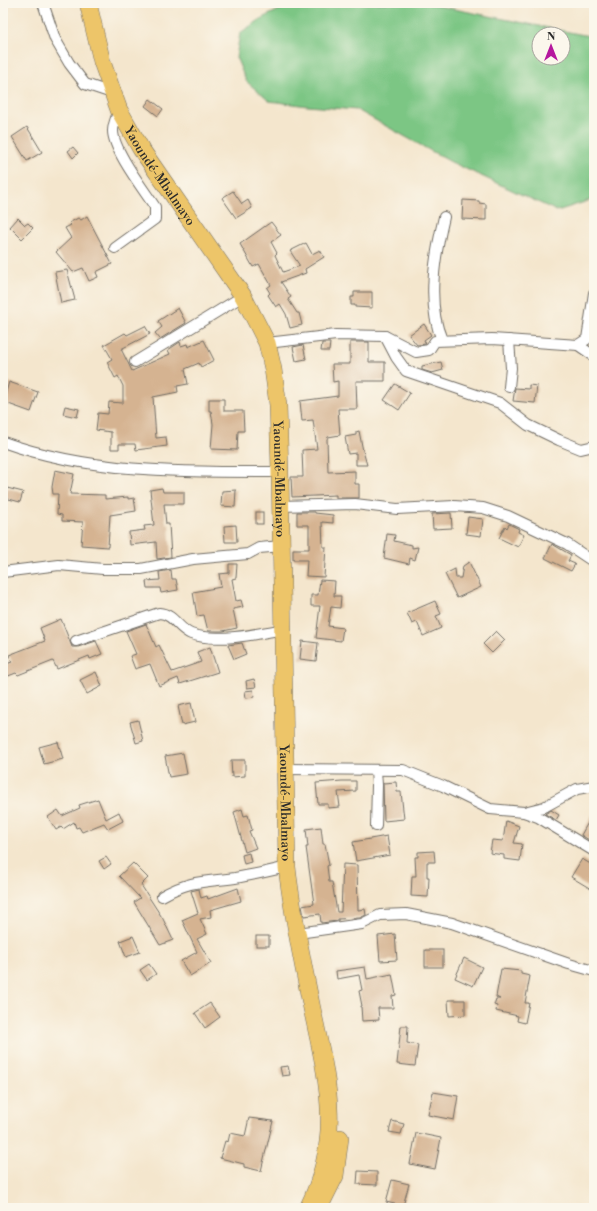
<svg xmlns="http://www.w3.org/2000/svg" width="597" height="1211" font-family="'Libre Bodoni',serif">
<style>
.green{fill:#7bc684;stroke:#537858;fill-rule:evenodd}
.building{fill:#d5b391}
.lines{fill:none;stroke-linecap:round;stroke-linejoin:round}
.minor-casing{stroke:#716c64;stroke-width:12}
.trunk-casing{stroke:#716c64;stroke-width:18}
.minor{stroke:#fff;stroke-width:10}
.trunk{stroke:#edc569;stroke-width:17}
.labels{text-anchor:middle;stroke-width:3;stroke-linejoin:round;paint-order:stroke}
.street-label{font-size:13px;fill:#2b2b2b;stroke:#fbf7ec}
</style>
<rect width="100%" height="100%" fill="#fbf7ec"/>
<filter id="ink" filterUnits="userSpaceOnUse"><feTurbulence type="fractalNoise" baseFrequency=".025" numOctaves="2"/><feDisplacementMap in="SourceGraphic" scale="8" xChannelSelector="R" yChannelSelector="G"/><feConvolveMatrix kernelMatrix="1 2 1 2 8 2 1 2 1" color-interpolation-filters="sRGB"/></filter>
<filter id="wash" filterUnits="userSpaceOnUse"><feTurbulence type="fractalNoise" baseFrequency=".012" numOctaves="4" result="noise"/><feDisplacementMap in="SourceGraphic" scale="16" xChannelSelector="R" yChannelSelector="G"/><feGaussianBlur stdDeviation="0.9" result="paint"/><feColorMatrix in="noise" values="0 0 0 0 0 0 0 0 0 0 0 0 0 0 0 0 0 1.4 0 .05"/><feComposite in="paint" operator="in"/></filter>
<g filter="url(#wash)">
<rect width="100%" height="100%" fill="#f4e6cd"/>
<path class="green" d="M 294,3 L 424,3 L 594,37 L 594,199 L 557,211 L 451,162 L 357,110 L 308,106 L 269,101 L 246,81 L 236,57 L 240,33 L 264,17 ZM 539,34 L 563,34 L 563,58 L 539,58 Z"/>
<g id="blocks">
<g class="building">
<polygon points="150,99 163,109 158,116 145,106"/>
<polygon points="27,127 42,152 27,161 12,137"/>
<polygon points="73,147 78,153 73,158 68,151"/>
<polygon points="233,191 242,204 248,200 252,208 236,218 222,198"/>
<polygon points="463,200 479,201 479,203 486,204 486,220 462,219"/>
<polygon points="87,216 112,264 96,272 98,277 89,281 83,268 73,272 56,252 71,238 65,228 71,225 69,223 78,218 81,220"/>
<polygon points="18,218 25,225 28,223 33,228 22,239 10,227"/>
<polygon points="271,222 281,235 271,242 277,253 275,255 283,272 300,266 290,251 306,243 312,254 320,250 324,257 305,269 306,273 281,282 291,297 288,299 297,313 299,313 302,325 290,328 286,314 280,304 276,307 268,295 270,293 267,288 271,285 259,264 253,267 240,244"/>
<polygon points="67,270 75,300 61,303 55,272"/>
<polygon points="354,292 372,292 372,308 355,307 355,305 351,305 351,297 354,297"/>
<polygon points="178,308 186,323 160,339 155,333 162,327 158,321"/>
<polygon points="424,324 431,335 424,340 426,344 417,345 409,335"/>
<polygon points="145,326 150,334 121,349 132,371 170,354 168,350 180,342 181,346 187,344 188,347 204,340 214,360 201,367 199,363 185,369 188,384 177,386 178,392 153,397 156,438 166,437 167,446 136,450 135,444 119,444 119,449 111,449 111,432 96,430 98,413 108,414 109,402 123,403 123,386 118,376 115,378 107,362 112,359 104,345 125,333 127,335"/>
<polygon points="350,342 369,342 369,362 385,362 385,381 356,381 357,409 338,409 340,435 328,437 327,439 328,472 355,471 355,484 359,484 359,498 336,498 336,495 292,497 291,477 303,477 302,450 317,449 313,420 302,421 300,401 338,396 338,381 333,382 332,364 350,364"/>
<polygon points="322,343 330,343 329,351 321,351"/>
<polygon points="303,345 306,359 296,361 293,347"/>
<polygon points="441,362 443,370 432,373 422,370 422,366"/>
<polygon points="9,382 38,392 31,412 3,402"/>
<polygon points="395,384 410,393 399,410 384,400"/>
<polygon points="529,385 537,386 535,403 513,401 515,388 529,389"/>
<polygon points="209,399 224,399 224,411 243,411 244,431 238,431 237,450 211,449 213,424 211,411 209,411"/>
<polygon points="65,406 79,409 77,417 63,414"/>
<polygon points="359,431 363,451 367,465 356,465 356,453 348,454 345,437 356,435 356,432"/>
<polygon points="55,470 74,474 70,494 105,495 105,499 128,497 128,499 134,498 136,511 110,515 108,547 81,545 83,522 62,521 62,515 57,514 58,494 53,494 52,487"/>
<polygon points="7,488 23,492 20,502 5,498"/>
<polygon points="162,488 163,492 184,492 184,504 164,504 166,524 169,524 171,557 157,559 156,542 130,545 129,532 145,530 144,526 154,525 150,490"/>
<polygon points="236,490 235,507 221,506 222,491"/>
<rect x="256" y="512" width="7" height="12"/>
<polygon points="297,512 315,512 315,513 333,515 333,523 322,522 323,547 326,547 324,577 306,576 307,560 293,560 293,549 309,549 309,525 297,525"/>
<polygon points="451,513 452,528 433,529 432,514"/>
<polygon points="468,517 483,519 481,536 466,534"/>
<polygon points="509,524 519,529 518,532 524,535 518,547 499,538 505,526 507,528"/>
<polygon points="236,525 237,542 225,542 224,526"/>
<polygon points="387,534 395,535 394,541 412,545 412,548 418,547 415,560 410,558 409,564 384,558"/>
<polygon points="552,544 571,555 568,561 575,564 571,571 545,558"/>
<polygon points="469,562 481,587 457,598 445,574 455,569 456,578 461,578 463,566"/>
<polygon points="229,564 237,564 236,578 232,579 236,601 241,600 243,607 233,609 237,628 223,631 208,631 204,615 197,616 193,592 221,587 219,574 229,573"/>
<polygon points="171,570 172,579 176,579 178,590 161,593 160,588 147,588 146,581 160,580 159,572"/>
<polygon points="320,580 335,581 334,596 341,596 340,608 331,607 328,626 343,628 341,641 316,638 320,606 311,606 311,595 318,595"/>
<polygon points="435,601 441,614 436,616 441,628 423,636 417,622 412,624 407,613"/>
<polygon points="61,619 72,647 78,647 96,641 102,654 90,659 89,656 57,669 53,661 18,675 16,673 3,678 3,665 12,662 9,655 45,641 40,628"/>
<polygon points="146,624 156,647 159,645 172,672 201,662 197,652 210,647 218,672 180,684 178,678 159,686 150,664 135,669 130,656 136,654 126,631"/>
<polygon points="496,631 505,640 492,653 483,644"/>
<polygon points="302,641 318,643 316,661 300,659"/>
<polygon points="242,643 246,654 234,659 228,645"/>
<polygon points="96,672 102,686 87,694 80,680"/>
<polygon points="254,679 256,687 247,688 246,681"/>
<polygon points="253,690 254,697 246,698 245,691"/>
<polygon points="191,703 195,722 182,725 178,706"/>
<polygon points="138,720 143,741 136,743 130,722"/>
<polygon points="58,742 63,759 44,764 39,747"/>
<polygon points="183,753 187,774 169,777 165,756"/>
<polygon points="231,760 245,760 245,776 232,777"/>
<polygon points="342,781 356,781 356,791 338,792 340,807 328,808 328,804 318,804 316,783"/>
<polygon points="396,782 397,792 401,792 404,819 384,821 383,783"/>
<polygon points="98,799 106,819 119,812 123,821 108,829 104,823 82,832 79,827 76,828 74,822 63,829 61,827 56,830 48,817 58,810 62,816 80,808 79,805"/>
<polygon points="242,809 244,816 248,815 252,830 249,831 256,848 245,852 234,812"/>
<polygon points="551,810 559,815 556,820 545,814"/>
<polygon points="594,812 594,843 581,835"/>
<polygon points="506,821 519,826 514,843 522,844 520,861 504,859 504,855 490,853 492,840 503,841"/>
<polygon points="321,827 323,844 325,844 329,865 327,866 329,882 332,882 337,912 341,912 343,864 357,865 358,910 365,909 366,915 360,918 338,919 338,921 321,923 320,914 304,916 302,906 314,904 306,847 308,847 306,829"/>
<polygon points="387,836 390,855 356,861 353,842"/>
<polygon points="434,851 435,862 427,862 427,877 429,877 428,897 411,896 412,876 416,876 415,857 418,857 418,852"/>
<polygon points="249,853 251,862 244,864 242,855"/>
<polygon points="106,857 111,864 104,869 99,861"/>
<polygon points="582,859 594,866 594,885 591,889 571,877"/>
<polygon points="133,863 148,878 141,885 163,919 173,940 160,945 134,902 140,898 119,876"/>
<polygon points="238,888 241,901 210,910 211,917 200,919 207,934 197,939 211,963 190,976 181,961 197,952 182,920 198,913 191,891 199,889 201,898 207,896 208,899"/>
<polygon points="395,934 397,960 380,961 378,936"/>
<polygon points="133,936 140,952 126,957 120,941"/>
<rect x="256" y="936" width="13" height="10"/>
<rect x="425" y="950" width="18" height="17"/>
<polygon points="464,958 482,967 473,986 455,978"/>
<polygon points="149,964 156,974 147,980 140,970"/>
<polygon points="365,967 367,979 392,974 396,995 392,996 393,1008 378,1008 379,1020 362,1021 361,1006 362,1006 359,991 362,990 359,975 337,979 336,971"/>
<polygon points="501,969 521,971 521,974 530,976 525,1003 529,1003 525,1023 517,1021 518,1016 496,1011 497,1006 494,1005 496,999 500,999 496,997"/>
<polygon points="448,1000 465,1000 465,1015 449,1016"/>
<polygon points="210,1003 220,1017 205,1028 195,1013"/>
<polygon points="401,1026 408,1026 407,1043 418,1045 415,1066 397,1064"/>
<polygon points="288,1066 290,1075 282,1076 280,1067"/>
<polygon points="433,1092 458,1096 454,1120 428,1115"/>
<polygon points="249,1118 273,1121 261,1171 244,1167 244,1164 220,1158 225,1141 228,1142 230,1133 245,1136"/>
<polygon points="392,1121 404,1124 401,1134 389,1132"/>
<polygon points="416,1133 441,1138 435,1169 410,1164"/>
<polygon points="358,1171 377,1172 377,1185 357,1184"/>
<polygon points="392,1180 409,1184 403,1206 386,1202"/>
</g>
</g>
</g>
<g filter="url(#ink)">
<use href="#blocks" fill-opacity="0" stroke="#716c64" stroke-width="1"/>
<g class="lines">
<defs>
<g id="minor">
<polyline points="43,3 55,39 69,63 85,84 112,93"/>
<path d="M 115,248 L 155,219 L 155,207 C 144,190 113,150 113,131 C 113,124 117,116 119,110"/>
<polyline points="385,336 396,357 406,371 500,403 528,425 559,440 581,449 594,446"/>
<path d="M 442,340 C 426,303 435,255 444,217"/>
<polyline points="509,340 511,368 509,387"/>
<polyline points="267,343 336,335 385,336 416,352 429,350 435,341 492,339 578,345 594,356"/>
<polyline points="578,345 587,339 594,293"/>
<polyline points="135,362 243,296"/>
<path d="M 3,442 C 92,474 187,472 280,472"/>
<polyline points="280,506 355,504 397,509 454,506 483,508 508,516 567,544 594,562"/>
<polyline points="3,572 59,565 103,569 141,569 193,559 248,554 259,548 282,546"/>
<path d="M 76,641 L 159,613 C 174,614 178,629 191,634 C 216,643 258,634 283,629"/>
<polyline points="284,769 403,770 443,786 490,809 524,812 544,807 577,789 594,786"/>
<polyline points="524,812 538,817 594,851"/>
<polyline points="376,826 377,785 376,770"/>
<path d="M 162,896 C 190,880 205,882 235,878 C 253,875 270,871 287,867"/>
<polyline points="298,933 362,924 380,915 406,914 452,923 569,964 594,971"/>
</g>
<g id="trunk">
<path id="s1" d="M 88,3 L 102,62 L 119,110 L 141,149 L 243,296 L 267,343 L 273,369 L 278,405 L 280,472 L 287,867 C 292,913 302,959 311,1004 C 327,1079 344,1135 308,1208"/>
<polyline points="320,1206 335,1176 340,1138"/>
</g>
</defs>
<use href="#minor" class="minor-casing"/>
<use href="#trunk" class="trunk-casing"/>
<use href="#minor" class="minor"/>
<use href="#trunk" class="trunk"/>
</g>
</g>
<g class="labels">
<g class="street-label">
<text dy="5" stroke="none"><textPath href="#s1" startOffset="189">Yaoundé-Mbalmayo</textPath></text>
<text dy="5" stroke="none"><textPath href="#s1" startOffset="525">Yaoundé-Mbalmayo</textPath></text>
<text dy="5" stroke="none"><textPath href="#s1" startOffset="849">Yaoundé-Mbalmayo</textPath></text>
</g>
</g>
<rect width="597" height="1211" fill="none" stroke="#fbf7ec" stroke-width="16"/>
<g transform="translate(551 46)"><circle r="19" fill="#fbf7ec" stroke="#a8a59f"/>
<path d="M0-3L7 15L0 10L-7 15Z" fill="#b5179e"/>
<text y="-6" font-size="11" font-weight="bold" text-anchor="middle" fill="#2b2b2b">N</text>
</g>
</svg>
